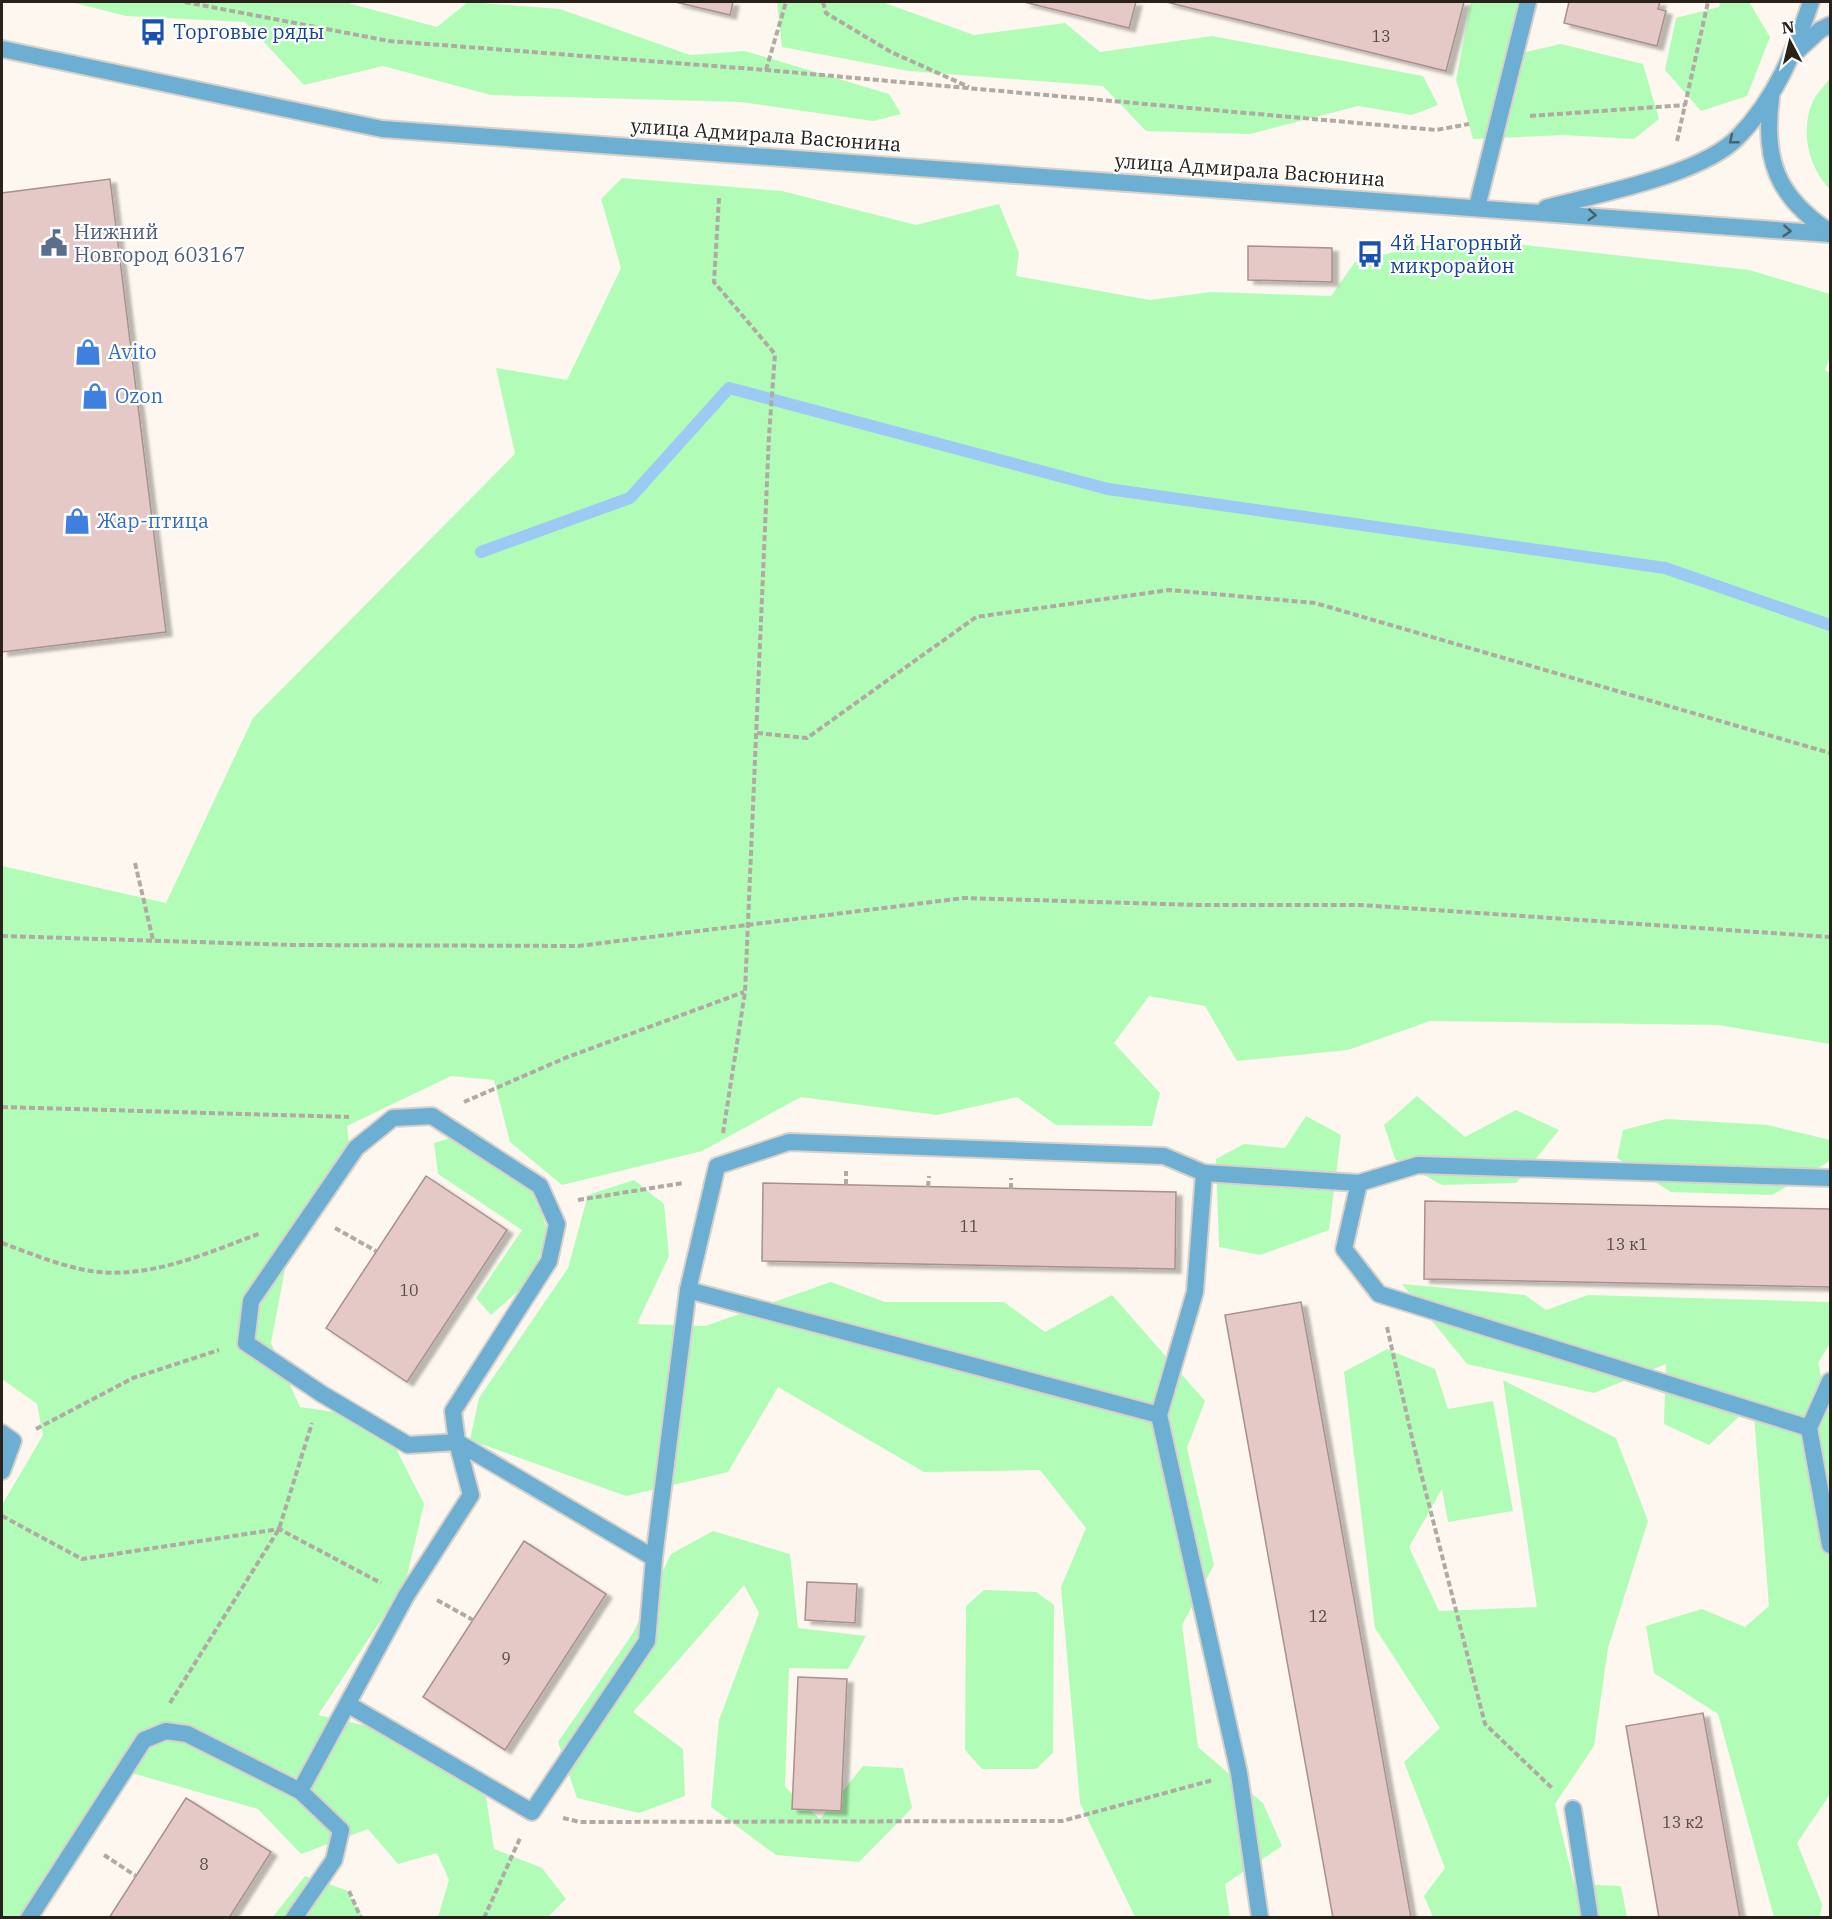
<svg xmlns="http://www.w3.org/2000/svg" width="1832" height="1919" font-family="'IBM Plex Serif',serif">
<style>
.green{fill:#b1fdb7}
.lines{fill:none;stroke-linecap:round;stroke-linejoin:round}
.stream{stroke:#9ccaf4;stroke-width:12}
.building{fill:#e4c9c7;stroke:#a9908e;stroke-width:1.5;filter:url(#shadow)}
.service-casing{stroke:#d7d1c9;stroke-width:20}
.tertiary-casing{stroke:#d7d1c9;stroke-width:20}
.path{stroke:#b0aaa2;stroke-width:4;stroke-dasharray:6 3;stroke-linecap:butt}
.service{stroke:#6cafd2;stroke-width:16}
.tertiary{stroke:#6cafd2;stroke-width:16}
.oneway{stroke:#47616d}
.labels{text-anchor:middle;stroke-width:4.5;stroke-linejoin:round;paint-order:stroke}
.number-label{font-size:16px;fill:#574c46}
.transit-label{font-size:20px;fill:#164399;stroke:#fff;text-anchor:start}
.street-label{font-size:20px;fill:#28221b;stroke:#fff}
.service-label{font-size:20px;fill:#4e5e75;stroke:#fff;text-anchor:start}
.shop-label{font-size:20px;fill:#366cbe;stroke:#fff;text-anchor:start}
</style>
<defs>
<filter id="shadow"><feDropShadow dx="6" dy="4" stdDeviation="1.5" flood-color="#0004"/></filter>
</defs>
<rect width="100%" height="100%" fill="#fdf7ef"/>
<g class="green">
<polygon points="71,2 344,2 437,27 468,2 560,9 690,55 745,51 889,94 901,114 873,121 741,102 491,95 383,66 304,85 245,22 126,16"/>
<polygon points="777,2 882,2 974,35 1065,23 1100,52 1212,36 1423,76 1438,105 1412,115 1358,106 1250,134 1146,131 1103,86 909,71 782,47"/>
<polygon points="1471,2 1536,2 1505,57 1561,44 1643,64 1659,119 1634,139 1564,135 1473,139 1456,80"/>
<polygon points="1720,2 1749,2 1770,37 1747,96 1701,111 1665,70 1676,18 1719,7"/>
<path d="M 1830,78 L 1830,189 C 1808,167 1800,130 1813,101 C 1817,93 1825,85 1830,78 Z"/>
<polygon points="622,178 782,191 916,225 999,204 1019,253 1016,276 1150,300 1211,292 1331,296 1355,262 1453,237 1749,270 1830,294 1830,357 1825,370 1830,373 1830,1044 1719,1025 1430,1021 1348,1050 1237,1061 1205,1006 1149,996 1114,1043 1160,1093 1152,1126 1056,1125 1017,1097 937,1115 801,1097 702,1151 562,1185 510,1142 494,1080 451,1076 347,1126 350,1156 286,1264 271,1343 300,1407 381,1419 424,1504 405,1584 318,1715 407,1735 486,1797 494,1849 542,1868 566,1899 548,1917 438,1917 449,1880 437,1853 398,1864 368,1829 301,1854 258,1809 128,1772 37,1917 2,1917 2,1505 43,1435 37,1404 2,1379 2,866 166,903 253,718 515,454 496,368 567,380 621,268 601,199"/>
<polygon points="1417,1096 1465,1137 1516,1110 1559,1130 1516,1183 1442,1185 1395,1159 1384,1125"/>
<polygon points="1306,1116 1341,1135 1329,1230 1260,1255 1219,1247 1216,1159 1244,1144 1285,1148"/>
<polygon points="1666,1119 1768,1125 1830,1140 1830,1161 1772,1195 1671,1192 1617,1158 1623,1130"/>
<polygon points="474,1131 527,1167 549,1236 526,1284 491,1315 476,1298 522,1230 438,1174 434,1143"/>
<polygon points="634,1180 664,1204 669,1256 637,1324 705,1326 831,1282 885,1302 1004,1302 1045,1332 1112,1295 1205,1401 1187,1448 1214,1565 1182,1625 1198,1747 1263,1803 1282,1846 1225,1884 1230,1917 1135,1917 1080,1803 1061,1587 1086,1528 1040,1470 924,1472 778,1387 728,1472 626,1496 470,1440 479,1398 568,1268 588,1195"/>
<polygon points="1402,1284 1525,1295 1546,1310 1588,1295 1830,1302 1830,1343 1818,1363 1830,1418 1830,1794 1797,1843 1822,1904 1820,1917 1774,1917 1718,1714 1654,1673 1646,1626 1702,1609 1745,1627 1769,1606 1753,1403 1709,1445 1664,1424 1666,1364 1594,1393 1467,1364"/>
<polygon points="1387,1349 1435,1369 1448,1409 1493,1401 1513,1511 1448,1522 1442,1489 1409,1547 1439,1611 1537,1607 1503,1380 1616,1438 1648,1521 1608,1648 1594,1746 1555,1804 1574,1884 1621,1886 1627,1917 1433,1917 1424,1896 1445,1868 1404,1762 1440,1728 1375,1628 1344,1372"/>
<polygon points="713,1531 790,1554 798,1628 866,1636 848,1669 789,1668 785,1787 820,1819 863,1766 903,1768 912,1808 859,1862 776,1855 711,1807 719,1720 759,1613 744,1585 633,1712 683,1749 685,1796 639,1813 577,1798 558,1742 633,1633 671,1554"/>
<polygon points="984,1590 1036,1592 1054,1605 1053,1753 1036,1769 982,1769 965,1750 966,1606"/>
<polygon points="305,1876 346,1890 363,1917 272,1918"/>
</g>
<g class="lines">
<polyline class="stream" points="481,552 630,498 729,388 1108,489 1665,568 1830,625"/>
</g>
<g class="building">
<polygon points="675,2 733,2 730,15"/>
<polygon points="1024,2 1136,2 1129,28"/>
<polygon points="1166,2 1464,2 1446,71"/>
<polygon points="1569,2 1660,2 1658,9 1666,11 1657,46 1564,23"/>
<polygon points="110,179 166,632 2,652 2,193"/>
<polygon points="1248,246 1332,248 1332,282 1248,280"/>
<polygon points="426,1176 507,1230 407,1382 326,1328"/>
<polygon points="763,1183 1176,1192 1175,1269 762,1261"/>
<polygon points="1425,1201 1830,1209 1830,1287 1424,1279"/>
<polygon points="1301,1302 1411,1918 1333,1918 1225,1315"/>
<polygon points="524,1541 606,1594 505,1750 423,1697"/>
<polygon points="807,1582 857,1584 855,1623 805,1620"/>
<polygon points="798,1677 847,1679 841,1811 792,1809"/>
<polygon points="1703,1713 1740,1918 1659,1918 1626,1726"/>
<polygon points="186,1798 271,1852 229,1918 109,1918"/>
</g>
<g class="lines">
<defs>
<g id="service">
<polyline points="1477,207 1528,2"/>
<polyline points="1204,1173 1359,1183"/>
<polyline points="688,1290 1159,1415"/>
<polyline points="1830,1381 1809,1428 1830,1545"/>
<polyline points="1809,1428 1379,1294 1344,1249 1359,1183 1418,1165 1830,1178"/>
<polyline points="2,1433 13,1441 2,1471"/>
<polyline points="349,1705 532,1812 647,1641 654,1558 688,1290 717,1166 789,1142 1164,1156 1204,1173 1195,1292 1159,1415 1239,1773 1260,1918"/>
<polyline points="300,1791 406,1596 471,1495 457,1442 453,1411 549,1261 557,1224 540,1186 432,1116 393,1118 356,1148 251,1301 246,1343 322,1394 408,1445 457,1442 654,1558"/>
<polyline points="1573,1809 1590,1918"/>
<polyline points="29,1918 144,1740 166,1731 187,1734 300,1791 341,1830 334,1860 294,1918"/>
</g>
<g id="tertiary">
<polyline points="2,49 382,129 1830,234"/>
<polyline points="1796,52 1820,30 1830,25"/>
<path d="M 1771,98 C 1763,160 1777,197 1830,232"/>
<path d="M 1546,208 C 1597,194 1702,175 1738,137 C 1776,98 1794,52 1811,2"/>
</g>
</defs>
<use href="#service" class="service-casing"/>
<use href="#tertiary" class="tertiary-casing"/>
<g class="path">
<polyline points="185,2 389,41 766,70 1436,130 1469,124"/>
<polyline points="823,2 826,13 891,52 969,87"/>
<polyline points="766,70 786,2"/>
<polyline points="1530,116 1685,105"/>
<polyline points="1677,141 1708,2"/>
<polyline points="719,198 714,282 775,354 769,435 745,992 723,1133"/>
<polyline points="757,733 807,738 976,617 1169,590 1315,603 1830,753"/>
<polyline points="135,863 153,940"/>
<polyline points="2,936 293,945 578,946 964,898 1197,905 1361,905 1830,937"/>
<polyline points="464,1102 565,1058 744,992"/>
<polyline points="2,1107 349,1117"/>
<polyline points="846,1185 846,1171"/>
<polyline points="928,1187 929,1176"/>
<polyline points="1011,1189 1011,1178"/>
<polyline points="578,1200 683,1183"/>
<polyline points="335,1228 376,1251"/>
<path d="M 2,1243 C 27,1252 53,1263 80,1269 C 143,1283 204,1254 261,1233"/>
<polyline points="1387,1327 1413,1442 1485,1724 1553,1789"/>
<polyline points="36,1429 133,1378 219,1350"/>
<polyline points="2,1516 82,1559 279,1529 381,1583"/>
<polyline points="437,1600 473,1620"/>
<polyline points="170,1703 279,1529 312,1423"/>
<polyline points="563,1818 580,1822 1062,1821 1213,1780"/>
<polyline points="104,1855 136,1876"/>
<polyline points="349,1891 361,1918"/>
<polyline points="484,1918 521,1836"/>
</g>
<use href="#service" class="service"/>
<use href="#tertiary" class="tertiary"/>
</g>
<defs><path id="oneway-chevron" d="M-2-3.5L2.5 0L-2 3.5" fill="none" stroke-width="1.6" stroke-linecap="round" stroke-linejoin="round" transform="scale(1.5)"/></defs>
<g class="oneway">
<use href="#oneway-chevron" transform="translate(1733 140) rotate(141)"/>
<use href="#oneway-chevron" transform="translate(1592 215) rotate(4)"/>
<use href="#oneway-chevron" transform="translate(1787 231) rotate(4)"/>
</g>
<defs>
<symbol id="bus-bare" viewBox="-9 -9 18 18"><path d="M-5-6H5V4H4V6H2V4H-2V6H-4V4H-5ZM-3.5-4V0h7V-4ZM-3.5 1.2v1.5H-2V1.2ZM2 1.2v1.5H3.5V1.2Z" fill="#1a4fb4" stroke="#fff" stroke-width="2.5" paint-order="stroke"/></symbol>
<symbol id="civic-bare" viewBox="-9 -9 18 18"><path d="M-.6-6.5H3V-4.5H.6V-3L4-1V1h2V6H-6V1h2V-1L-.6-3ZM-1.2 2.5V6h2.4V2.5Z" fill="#5c6f8a" stroke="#fff" stroke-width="2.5" paint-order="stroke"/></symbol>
<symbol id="shop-bare" viewBox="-9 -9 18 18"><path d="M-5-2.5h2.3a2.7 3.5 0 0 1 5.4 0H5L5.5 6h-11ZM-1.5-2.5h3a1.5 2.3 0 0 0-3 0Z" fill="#3f7fe0" stroke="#fff" stroke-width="2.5" paint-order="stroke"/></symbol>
</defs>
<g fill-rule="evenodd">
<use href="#bus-bare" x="134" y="13" width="38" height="38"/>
<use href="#civic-bare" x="35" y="224" width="38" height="38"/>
<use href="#bus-bare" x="1351" y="235" width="38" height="38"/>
<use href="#shop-bare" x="69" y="333" width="38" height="38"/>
<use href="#shop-bare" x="76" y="377" width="38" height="38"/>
<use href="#shop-bare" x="58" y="502" width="38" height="38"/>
</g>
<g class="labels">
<g class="number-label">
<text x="1381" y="42">13</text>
<text x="969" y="1232">11</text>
<text x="1627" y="1250">13 к1</text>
<text x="409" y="1296">10</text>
<text x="1318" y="1622">12</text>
<text x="506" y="1664">9</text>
<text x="1683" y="1828">13 к2</text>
<text x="204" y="1870">8</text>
</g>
<g class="transit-label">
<text x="173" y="39">Торговые ряды</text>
<text x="1390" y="250">4й Нагорный<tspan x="1390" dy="23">микрорайон</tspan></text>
</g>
<g class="street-label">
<text transform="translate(766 135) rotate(4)" y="7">улица Адмирала Васюнина</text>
<text transform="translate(1250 170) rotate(4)" y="7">улица Адмирала Васюнина</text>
</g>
<g class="service-label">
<text x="74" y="239">Нижний<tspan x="74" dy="23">Новгород 603167</tspan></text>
</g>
<g class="shop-label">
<text x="108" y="359">Avito</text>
<text x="115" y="403">Ozon</text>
<text x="97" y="528">Жар-птица</text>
</g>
</g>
<rect width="1832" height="1919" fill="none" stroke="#28221b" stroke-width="6"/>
<g transform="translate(1790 42) rotate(353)" stroke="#ffffff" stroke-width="4.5" paint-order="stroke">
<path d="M0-4.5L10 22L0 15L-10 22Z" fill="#28221b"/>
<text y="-9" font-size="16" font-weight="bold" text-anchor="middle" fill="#28221b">N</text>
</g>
</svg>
